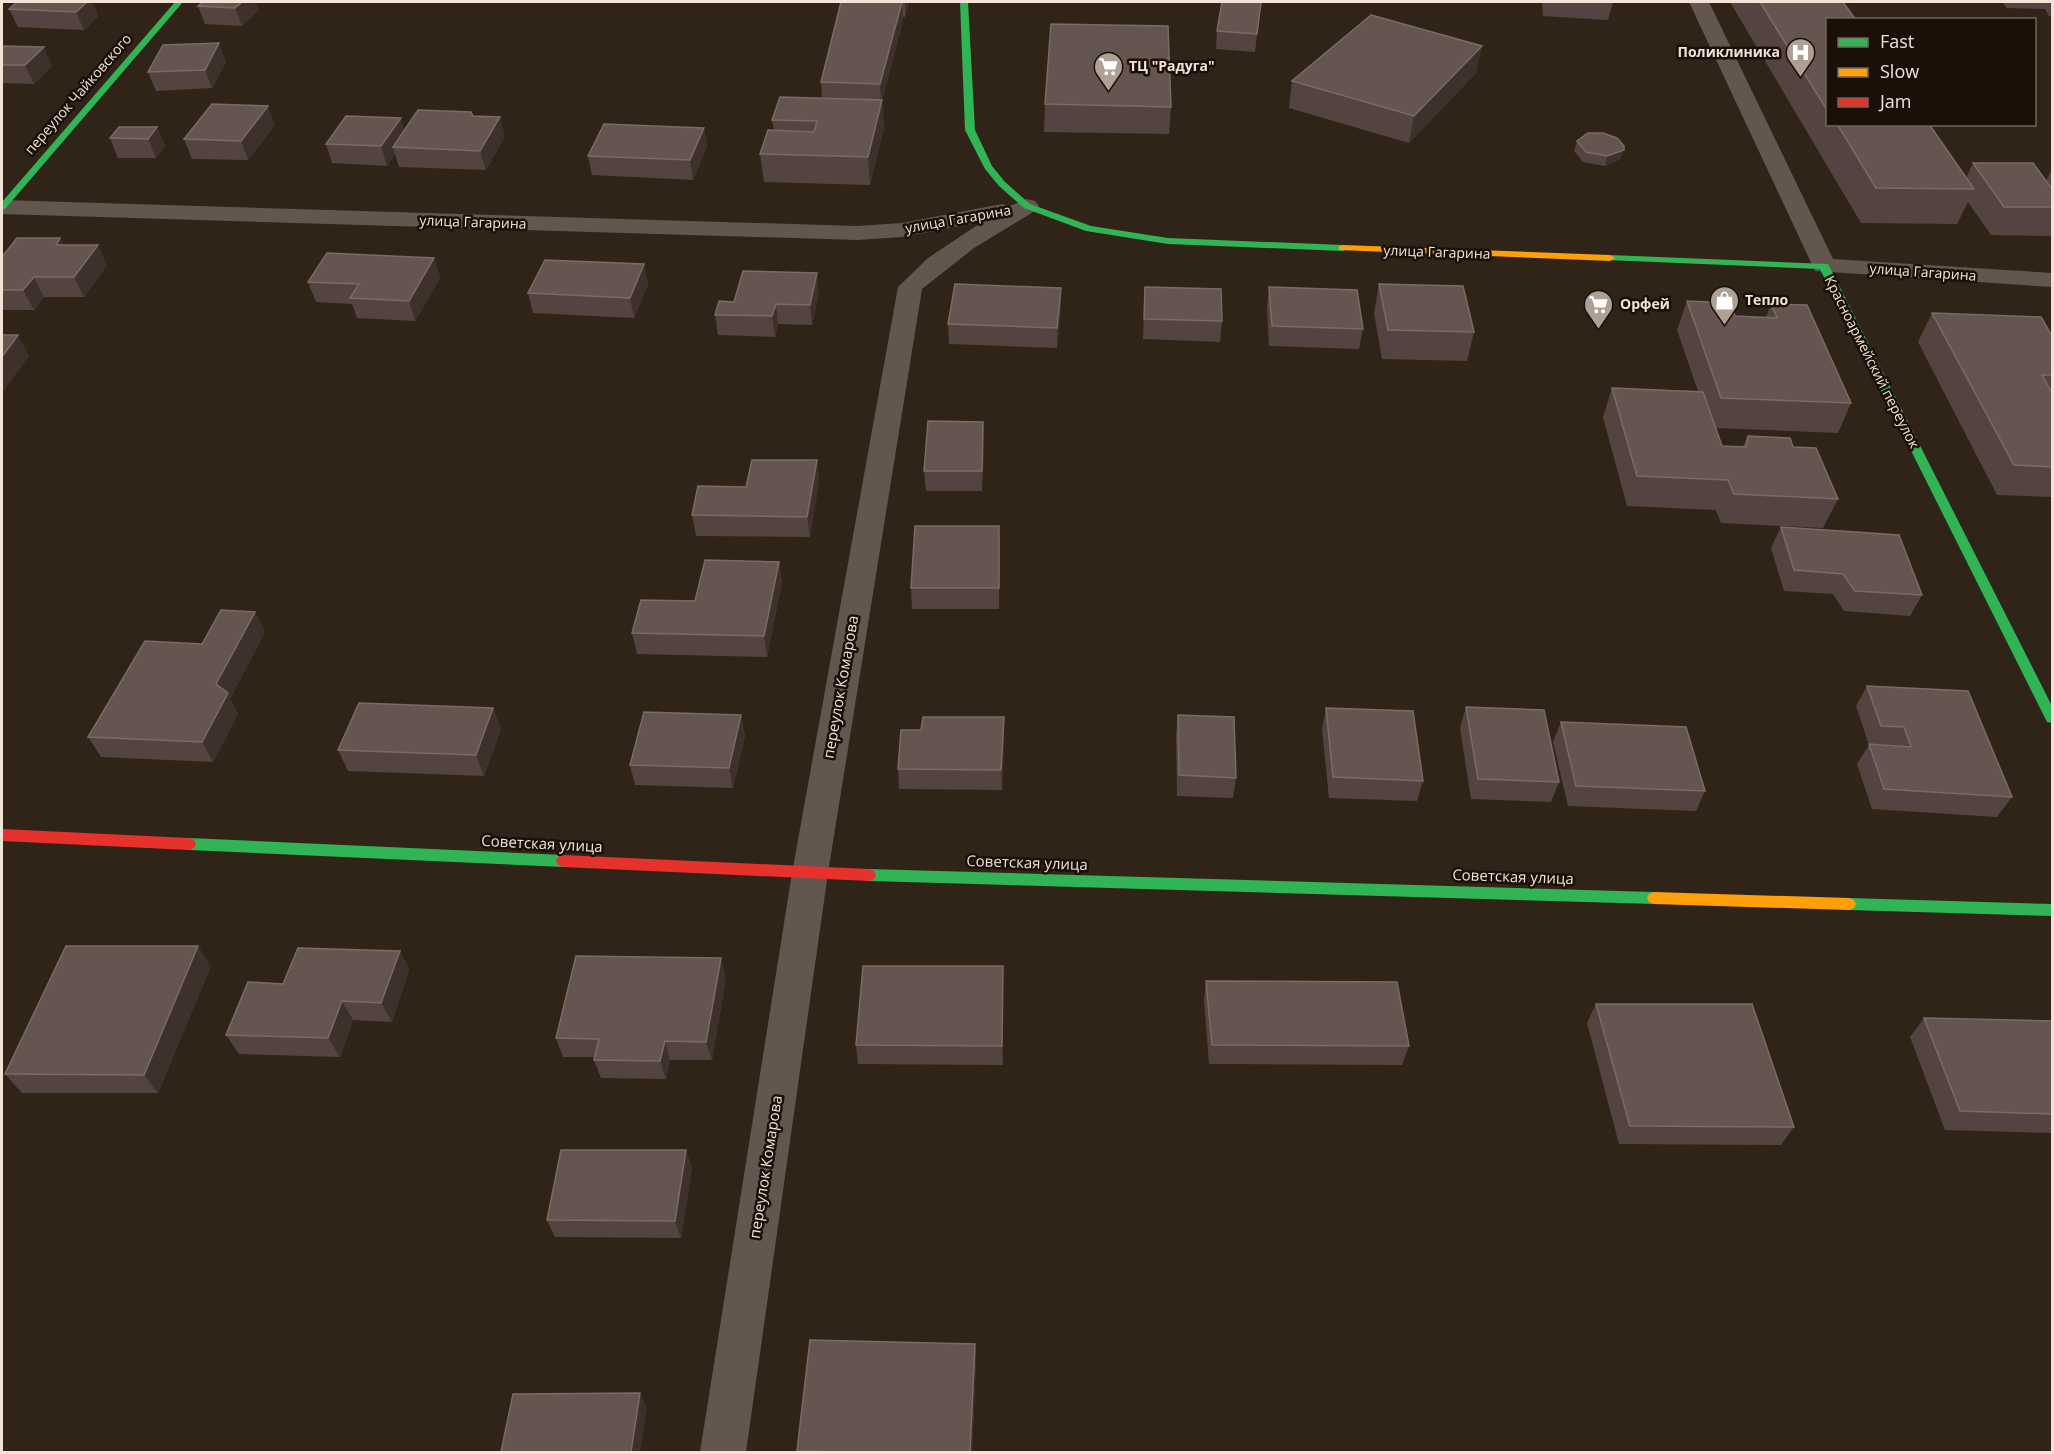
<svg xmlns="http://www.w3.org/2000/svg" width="2054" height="1454" font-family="'Open Sans',sans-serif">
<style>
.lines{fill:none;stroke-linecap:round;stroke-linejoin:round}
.street{fill:#62564e;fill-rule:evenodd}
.fast{fill:#30b455;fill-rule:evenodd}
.slow{fill:#ff9f0a;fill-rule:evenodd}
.jam{fill:#e5322d;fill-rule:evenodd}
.wall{fill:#534441}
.shaded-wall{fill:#3e302a}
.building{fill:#645551;stroke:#7a6b66;stroke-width:1.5}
.labels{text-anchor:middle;stroke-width:5;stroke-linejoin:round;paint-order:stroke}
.far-poi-label{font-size:14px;font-weight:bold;fill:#f2e3d6;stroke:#1a1007;text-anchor:start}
.far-street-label{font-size:14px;fill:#f2e3d6;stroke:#1a1007}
.street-label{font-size:15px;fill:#f2e3d6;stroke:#1a1007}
</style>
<rect width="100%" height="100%" fill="#302418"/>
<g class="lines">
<g class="street">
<polygon points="1689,2 1709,2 1833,259 2052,273 2052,287 1815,271"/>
<polygon points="1027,199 1035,201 1039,206 1035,211 974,248 922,289 828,873 746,1452 700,1452 792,873 898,287 928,258 982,222 902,237 857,240 2,214 2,200 857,226 902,223 1002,204 1010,206"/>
</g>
<g class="fast">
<polygon points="175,2 183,2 5,209 2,210 2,202"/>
<polygon points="960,2 968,2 975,130 992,166 1005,182 1030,204 1091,226 1168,238 1343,245 1348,248 1343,251 1168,244 1086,231 1024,208 999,186 985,169 965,130"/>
<polygon points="1610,255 1828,264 2052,706 2052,723 2047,722 2045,718 1820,269 1606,260 1606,256"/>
<polygon points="189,838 563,855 568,857 570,861 568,865 563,867 189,850 184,848 182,844 184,840"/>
<polygon points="869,869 1654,892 1659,894 1661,898 1659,902 1654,904 869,881 864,879 862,875 864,871"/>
<polygon points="1849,898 2052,904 2052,916 1849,910 1844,908 1842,904 1844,900"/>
</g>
<g class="slow">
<polygon points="1343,245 1610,255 1615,258 1610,261 1339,250 1339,246"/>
<polygon points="1654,892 1849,898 1854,900 1856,904 1854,908 1849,910 1654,904 1649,902 1647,898 1649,894"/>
</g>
<g class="jam">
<polygon points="2,829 189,838 194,840 196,844 194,848 189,850 2,841"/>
<polygon points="563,855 869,869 874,871 876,875 874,879 869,881 563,867 558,865 556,861 558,857"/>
</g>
</g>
<g class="wall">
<polygon points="17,2 92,2 98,16 84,30 18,27 9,9"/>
<polygon points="841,2 909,2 905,17 903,17 903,20 882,101 884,127 870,185 764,182 760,154 774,131 772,120 822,98 821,82"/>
<polygon points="1261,2 1255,52 1216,49 1217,31"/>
<polygon points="1542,2 1613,2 1608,20 1543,16"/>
<polygon points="1730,2 1843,2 1827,20 1827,124 1929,124 1966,178 1973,163 2046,181 2051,171 2052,172 2052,236 1991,235 1968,202 1957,224 1861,223"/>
<polygon points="2002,2 2052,2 2052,16 2049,16 2045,9 2007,8"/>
<polygon points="198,6 259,9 242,26 205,24"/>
<polygon points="2,46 52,66 34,84 2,83"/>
<polygon points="226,62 212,88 156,91 148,72"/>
<polygon points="1476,73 1409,143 1289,108 1292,81"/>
<polygon points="1045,104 1171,107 1169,134 1044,132"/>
<polygon points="473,116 505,136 486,170 399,167 395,154 387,166 332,163 326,144 404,131"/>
<polygon points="275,125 248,160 192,159 184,139"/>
<polygon points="157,127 165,146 156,158 118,158 110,138"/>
<polygon points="704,128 707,147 693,180 592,175 588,156"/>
<polygon points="1577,141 1621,159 1605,166 1583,162 1574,151"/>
<polygon points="64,245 107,265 84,297 44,297 34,310 2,310 2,257"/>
<polygon points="434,258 440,278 415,321 357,318 352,304 316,302 308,282"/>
<polygon points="644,264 648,284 634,318 533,313 528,293"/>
<polygon points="1379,284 1474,332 1467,361 1382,359 1374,313"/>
<polygon points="1145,287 1222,321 1220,342 1143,339"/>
<polygon points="1269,287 1363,329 1359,349 1269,346 1267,307"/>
<polygon points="1061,288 1061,309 1057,348 949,344 948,324"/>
<polygon points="819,293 812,325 778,324 775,337 718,335 715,315 734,302"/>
<polygon points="1687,301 1735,316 1766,317 1771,304 1851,403 1838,433 1716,428 1722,446 1743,446 1748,436 1793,447 1838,499 1823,528 1721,523 1716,510 1627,506 1603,417 1612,388 1698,391 1677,330"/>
<polygon points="1932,313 2052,336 2052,497 1997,495 1918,342"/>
<polygon points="983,422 984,442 982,491 926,491 924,471"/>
<polygon points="817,460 819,481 810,537 696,536 692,515 746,487"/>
<polygon points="999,526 999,609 912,609 911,588"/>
<polygon points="1781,527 1922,595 1910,616 1844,611 1833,594 1784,591 1771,548"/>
<polygon points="779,562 782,582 767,657 637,654 632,633 695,601"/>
<polygon points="255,612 265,632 230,699 238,714 213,762 101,757 88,737 202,644"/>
<polygon points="1867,686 2012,797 1997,817 1872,809 1857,764 1869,745 1856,706"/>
<polygon points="1466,707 1559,782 1551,802 1471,799 1460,728"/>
<polygon points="493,708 501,729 484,776 348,771 338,750"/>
<polygon points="1326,708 1423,781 1417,801 1329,798 1322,729"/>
<polygon points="741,715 745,736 733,788 635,785 630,765"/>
<polygon points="1178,715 1236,778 1233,798 1177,796 1176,735"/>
<polygon points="1004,717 1004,738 1002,790 899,789 898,769 921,730"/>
<polygon points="1561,722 1705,791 1696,811 1568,806 1553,742"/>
<polygon points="400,951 409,970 392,1022 353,1020 340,1057 239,1054 226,1035 283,984"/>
<polygon points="211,966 158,1093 22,1093 5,1074"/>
<polygon points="1003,966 1003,1065 858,1064 856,1045"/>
<polygon points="726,978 712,1060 670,1060 666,1079 601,1078 594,1060 595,1057 563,1057 556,1038"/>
<polygon points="1206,981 1409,1046 1402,1065 1209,1064 1204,1000"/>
<polygon points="1596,1004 1794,1127 1781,1145 1619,1144 1587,1023"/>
<polygon points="1924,1018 2052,1021 2052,1133 1945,1130 1910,1037"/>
<polygon points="686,1150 692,1168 681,1238 555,1237 547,1220"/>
<polygon points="975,1344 976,1359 972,1452 797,1452 797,1451"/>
</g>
<g class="shaded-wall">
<polygon points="87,2 92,2 98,16 84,30 76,12"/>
<polygon points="242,2 256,2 259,9 242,26 235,8"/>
<polygon points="902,2 903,20 882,101 884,127 870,185 868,157 881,102 880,84"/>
<polygon points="905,2 909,2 905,17"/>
<polygon points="219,43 226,62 212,88 205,70"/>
<polygon points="1482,46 1476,73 1409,143 1414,116"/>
<polygon points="44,47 52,66 34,84 25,65"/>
<polygon points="268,106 275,125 248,160 241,141"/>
<polygon points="500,117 505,136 486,170 480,151"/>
<polygon points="401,118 406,137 393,147 395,154 387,166 381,146"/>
<polygon points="157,127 165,146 156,158 148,139"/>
<polygon points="704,128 707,147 693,180 690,160"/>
<polygon points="1624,150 1621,159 1605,166 1607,156"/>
<polygon points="60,238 70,258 56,245"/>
<polygon points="98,245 107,265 84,297 74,277"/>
<polygon points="434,258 440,278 415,321 409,301"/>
<polygon points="644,264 648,284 634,318 630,298"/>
<polygon points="817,273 819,293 812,325 810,305"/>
<polygon points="34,277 44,297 34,310 23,290"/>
<polygon points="1061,288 1061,309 1057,348 1057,328"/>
<polygon points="776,304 778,324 775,337 772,316"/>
<polygon points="18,335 29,356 2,393 2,357"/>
<polygon points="983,422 984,442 982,491 982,471"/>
<polygon points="817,460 819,481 810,537 807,517"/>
<polygon points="999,526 1000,546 999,609"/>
<polygon points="779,562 782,582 767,657 764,636"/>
<polygon points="255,612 265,632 230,699 238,714 213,762 202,742 216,684"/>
<polygon points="493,708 501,729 484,776 476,755"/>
<polygon points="741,715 745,736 733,788 729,768"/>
<polygon points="1004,717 1004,738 1002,790 1001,770"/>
<polygon points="198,946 211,966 158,1093 144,1075"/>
<polygon points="400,951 409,970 392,1022 381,1003"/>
<polygon points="721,958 726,978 712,1060 706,1042"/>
<polygon points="1003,966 1003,1065 1002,1046"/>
<polygon points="342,1001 353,1020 340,1057 328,1038"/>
<polygon points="665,1041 670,1060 666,1079 660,1061"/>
<polygon points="686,1150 692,1168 681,1238 675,1221"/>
<polygon points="975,1344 976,1359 972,1452 970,1452"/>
<polygon points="640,1393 647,1408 640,1452 631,1452"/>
</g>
<g class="building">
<polygon points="17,2 87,2 76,12 9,9"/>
<polygon points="203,2 242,2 235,8 198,6"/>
<polygon points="841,2 902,2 880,84 821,82"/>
<polygon points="1222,2 1261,2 1257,34 1217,31"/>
<polygon points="1760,2 1843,2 1856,20 1827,20 1827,110"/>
<polygon points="1371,15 1482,46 1414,116 1292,81"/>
<polygon points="1051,24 1168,26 1171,107 1045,104"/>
<polygon points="219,43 205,70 148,72 163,45"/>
<polygon points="2,46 44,47 25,65 2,65"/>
<polygon points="780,97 882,100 868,157 760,154 768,130 814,132 817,121 772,120"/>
<polygon points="212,104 268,106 241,141 184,139"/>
<polygon points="418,110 471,112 473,116 500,117 480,151 393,147"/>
<polygon points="346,116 401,118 381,146 326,144"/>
<polygon points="604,124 704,128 690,160 588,156"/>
<polygon points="1837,124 1929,124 1974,189 1876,188"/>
<polygon points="119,127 157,127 148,139 110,138"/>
<polygon points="1588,133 1603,133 1617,138 1624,146 1624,150 1607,156 1586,152 1577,141"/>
<polygon points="1973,163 2033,163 2052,189 2052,207 2004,207"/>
<polygon points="17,238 60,238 56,245 98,245 74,277 34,277 23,290 2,290 2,257"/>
<polygon points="327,253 434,258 409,301 350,298 359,284 308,282"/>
<polygon points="545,260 644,264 630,298 528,293"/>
<polygon points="743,271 817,273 810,305 776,304 772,316 715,315 719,301 734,302"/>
<polygon points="955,284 1061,288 1057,328 948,324"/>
<polygon points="1379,284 1463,286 1474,332 1388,330"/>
<polygon points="1145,287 1221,289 1222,321 1144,319"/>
<polygon points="1269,287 1357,290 1363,329 1272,326"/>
<polygon points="1687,301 1730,303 1735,316 1777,318 1771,304 1807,305 1851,403 1721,398"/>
<polygon points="1932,313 2041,317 2052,336 2052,375 2042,375 2052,393 2052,467 2014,465"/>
<polygon points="2,335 18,335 2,357"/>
<polygon points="1612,388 1703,392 1722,446 1746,447 1748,436 1790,438 1793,447 1816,448 1838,499 1734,494 1728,480 1637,476"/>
<polygon points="928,421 983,422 982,471 924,471"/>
<polygon points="752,460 817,460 807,517 692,515 698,486 746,487"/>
<polygon points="915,526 999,526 999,588 911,588"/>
<polygon points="1781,527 1899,535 1922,595 1855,591 1843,574 1794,570"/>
<polygon points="705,560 779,562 764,636 632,633 641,600 695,601"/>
<polygon points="221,610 255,612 216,684 228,693 202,742 88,737 145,641 202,644"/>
<polygon points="1867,686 1968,691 2012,797 1884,789 1869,744 1911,747 1904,727 1881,726"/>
<polygon points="359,703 493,708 476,755 338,750"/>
<polygon points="1466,707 1544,710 1559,782 1478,779"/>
<polygon points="1326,708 1413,711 1423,781 1333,777"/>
<polygon points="644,712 741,715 729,768 630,765"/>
<polygon points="1178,715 1234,717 1236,778 1179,775"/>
<polygon points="923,717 1004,717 1001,770 898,769 901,730 921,730"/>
<polygon points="1561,722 1686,727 1705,791 1576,786"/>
<polygon points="66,946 198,946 144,1075 5,1074"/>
<polygon points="298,948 400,951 381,1003 342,1001 328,1038 226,1035 248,982 283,984"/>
<polygon points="576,956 721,958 706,1042 665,1041 660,1061 594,1060 599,1039 556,1038"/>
<polygon points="863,966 1003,966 1002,1046 856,1045"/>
<polygon points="1206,981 1397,982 1409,1046 1212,1045"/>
<polygon points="1596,1004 1752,1004 1794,1127 1630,1126"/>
<polygon points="1924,1018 2052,1021 2052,1114 1960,1111"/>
<polygon points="561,1150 686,1150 675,1221 547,1220"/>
<polygon points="810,1340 975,1344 970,1452 846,1452 797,1451"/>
<polygon points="640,1393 631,1452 501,1452 513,1394"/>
</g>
<defs>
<symbol id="hospital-pin" viewBox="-11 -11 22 30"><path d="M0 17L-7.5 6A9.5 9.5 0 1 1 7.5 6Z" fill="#aea094" stroke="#1a1007"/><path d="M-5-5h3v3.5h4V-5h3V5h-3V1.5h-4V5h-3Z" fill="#fff"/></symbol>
<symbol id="supermarket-pin" viewBox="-11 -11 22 30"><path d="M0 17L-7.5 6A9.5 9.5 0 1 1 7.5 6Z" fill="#aea094" stroke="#1a1007"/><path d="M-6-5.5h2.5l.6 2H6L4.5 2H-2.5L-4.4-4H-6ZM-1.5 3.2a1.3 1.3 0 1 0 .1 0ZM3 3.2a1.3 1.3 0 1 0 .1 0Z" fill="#fff"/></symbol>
<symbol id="shop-pin" viewBox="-11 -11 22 30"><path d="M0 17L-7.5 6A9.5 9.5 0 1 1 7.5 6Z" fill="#aea094" stroke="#1a1007"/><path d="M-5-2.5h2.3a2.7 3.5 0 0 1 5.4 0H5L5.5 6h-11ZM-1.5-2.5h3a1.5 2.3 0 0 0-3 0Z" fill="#fff"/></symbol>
</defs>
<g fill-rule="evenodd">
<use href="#hospital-pin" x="1784" y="36" width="33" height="45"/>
<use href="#supermarket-pin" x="1092" y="50" width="33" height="45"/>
<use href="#shop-pin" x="1708" y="284" width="33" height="45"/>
<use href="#supermarket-pin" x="1582" y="288" width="33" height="45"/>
</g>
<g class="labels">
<g class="far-poi-label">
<text x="1780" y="57" text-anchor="end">Поликлиника</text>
<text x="1129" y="71">ТЦ "Радуга"</text>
<text x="1745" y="305">Тепло</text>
<text x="1620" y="309">Орфей</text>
</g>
<g class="far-street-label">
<text transform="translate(78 94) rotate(-49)" y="5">переулок Чайковского</text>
<text transform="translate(958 219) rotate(-10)" y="5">улица Гагарина</text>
<text transform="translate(473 222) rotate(2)" y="5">улица Гагарина</text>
<text transform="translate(1437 252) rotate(2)" y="5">улица Гагарина</text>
<text transform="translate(1923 272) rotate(4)" y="5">улица Гагарина</text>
<text transform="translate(1872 362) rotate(63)" y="5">Красноармейский переулок</text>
</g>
<g class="street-label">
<text transform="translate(841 687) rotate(-80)" y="5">переулок Комарова</text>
<text transform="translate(542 844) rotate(3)" y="5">Советская улица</text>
<text transform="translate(1027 863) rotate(2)" y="5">Советская улица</text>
<text transform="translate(1513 877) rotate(2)" y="5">Советская улица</text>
<text transform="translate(766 1167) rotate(-81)" y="5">переулок Комарова</text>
</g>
</g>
<rect width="2054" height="1454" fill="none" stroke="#f2e3d6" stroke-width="6"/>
<rect x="1826" y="18" width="210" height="108" fill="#1a1007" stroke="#70645a" stroke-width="1.5"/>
<rect x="1838" y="38" width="30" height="9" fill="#30b455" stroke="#70645a" stroke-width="1.5"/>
<text x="1880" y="48" font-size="18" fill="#f2e3d6">Fast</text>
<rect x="1838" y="68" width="30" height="9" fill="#ff9f0a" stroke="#70645a" stroke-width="1.5"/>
<text x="1880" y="78" font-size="18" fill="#f2e3d6">Slow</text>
<rect x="1838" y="98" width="30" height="9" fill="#e5322d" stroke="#70645a" stroke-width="1.5"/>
<text x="1880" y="108" font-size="18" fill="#f2e3d6">Jam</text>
</svg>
